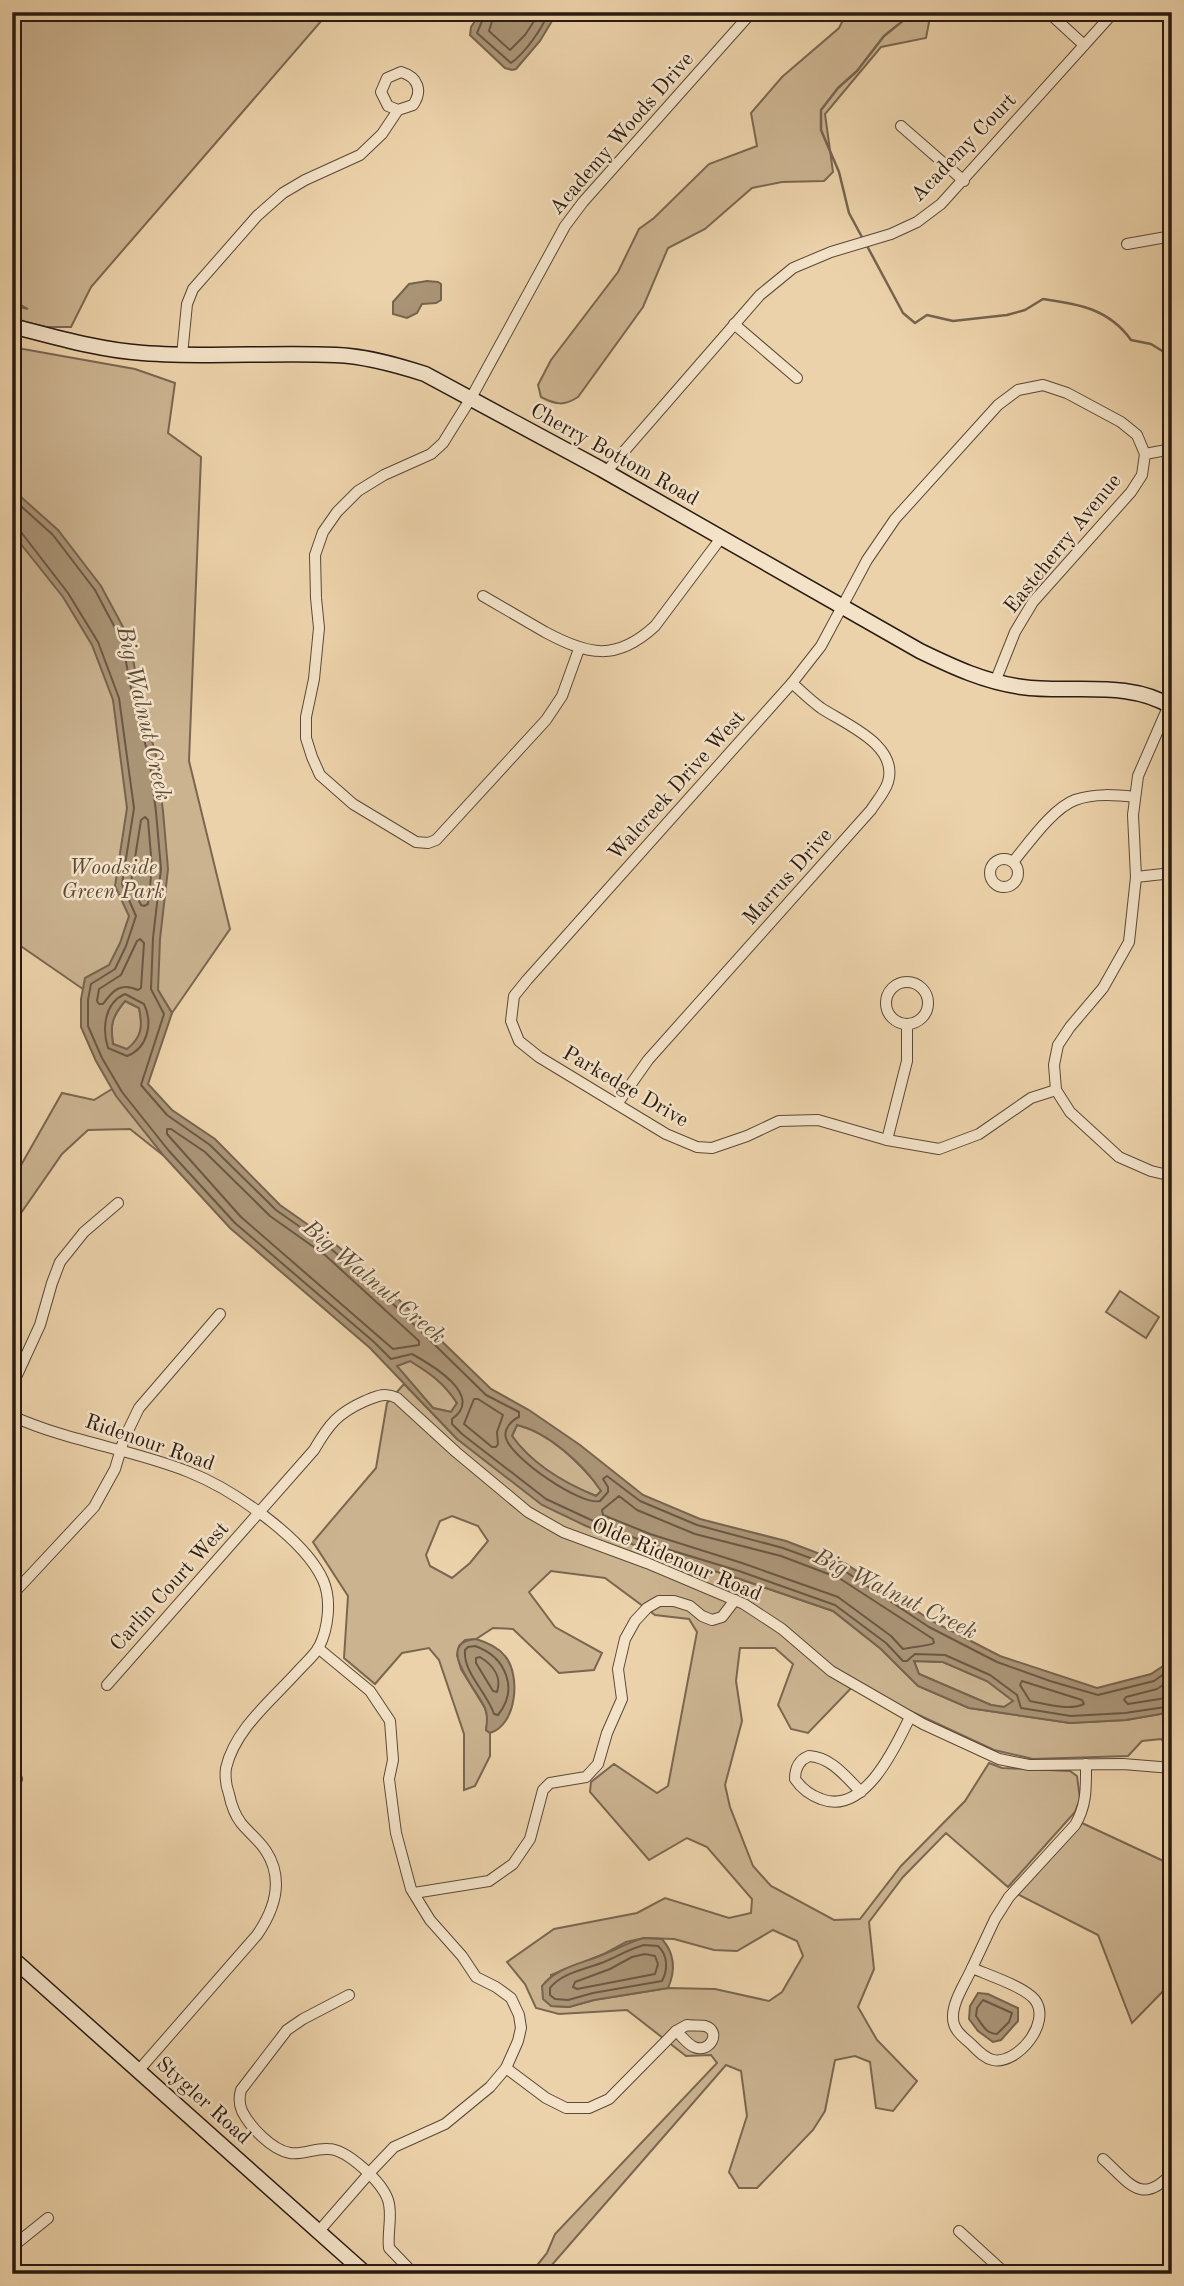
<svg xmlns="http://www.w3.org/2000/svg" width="1184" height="2286" font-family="'Old Standard TT',serif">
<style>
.green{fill:#cbb390;stroke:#7a6750;stroke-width:2;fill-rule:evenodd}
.water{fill:#aa9476;stroke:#76644e;stroke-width:2;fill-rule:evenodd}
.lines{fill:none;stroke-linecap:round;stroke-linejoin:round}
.shore{stroke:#6a5844;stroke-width:2}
.stream{stroke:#76644e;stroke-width:2.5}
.street-casing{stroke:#5a4937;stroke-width:12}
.secondary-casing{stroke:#291b11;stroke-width:17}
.street{stroke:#f3e2c8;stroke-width:10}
.secondary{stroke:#f3e2c8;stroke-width:14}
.labels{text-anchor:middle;stroke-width:5;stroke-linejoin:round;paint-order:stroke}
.street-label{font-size:21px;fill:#291b11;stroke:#f3e2c8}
.park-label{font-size:21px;font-style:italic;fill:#5a4937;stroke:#f3e2c8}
.water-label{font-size:23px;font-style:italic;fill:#5d4b39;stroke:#f3e2c8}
</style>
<rect width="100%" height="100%" fill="#ecd2aa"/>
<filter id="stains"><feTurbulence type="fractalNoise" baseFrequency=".00286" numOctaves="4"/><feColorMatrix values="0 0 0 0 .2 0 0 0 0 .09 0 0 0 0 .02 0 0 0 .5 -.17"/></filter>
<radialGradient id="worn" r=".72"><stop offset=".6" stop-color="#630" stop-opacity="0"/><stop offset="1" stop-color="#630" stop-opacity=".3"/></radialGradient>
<g class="green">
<polygon points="12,12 329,12 91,287 71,327 46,327 12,319 12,305 28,309 12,300"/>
<path d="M 847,12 L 931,12 L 926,38 L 881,47 L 825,114 L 833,172 L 824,181 L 782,182 L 752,188 L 705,229 L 668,248 L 643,307 L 578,397 C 564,406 556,405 541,397 L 538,385 L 551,360 L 618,272 L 639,229 L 654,218 L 709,164 L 757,146 L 751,113 L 782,77 L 839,28 Z"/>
<polygon points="12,346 23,349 135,369 175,383 168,433 201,457 189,761 230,929 172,1013 158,990 106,1005 12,940"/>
<path d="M 125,1001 L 139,1008 C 143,1027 142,1037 127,1050 L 113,1044 C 110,1024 112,1017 125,1001 Z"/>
<polygon points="112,1089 164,1156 130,1129 88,1130 62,1154 12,1226 12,1181 62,1093 94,1100"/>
<polygon points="1120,1291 1159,1317 1146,1338 1106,1312"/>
<path d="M 410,1361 C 430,1373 444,1383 457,1403 L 451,1412 L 433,1408 L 396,1366 Z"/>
<path d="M 404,1384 L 457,1439 L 644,1549 L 737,1578 L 833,1611 L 881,1649 L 918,1686 L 969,1708 L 1070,1723 L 1126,1720 L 1172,1712 L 1172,1750 L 1161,1739 L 1142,1741 L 1128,1756 L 1033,1759 L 994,1750 L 908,1710 L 857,1682 L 808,1733 L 791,1729 L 778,1705 L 793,1664 L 775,1648 L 740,1648 L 736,1681 L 742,1721 L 725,1785 L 730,1807 L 753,1866 L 771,1886 L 834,1920 L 860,1919 L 901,1866 L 965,1801 L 989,1763 L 1002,1768 L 1070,1771 L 1077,1776 L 1080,1799 L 1075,1812 L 1008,1887 L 946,1833 L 903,1877 L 869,1922 L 874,1969 L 858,2007 L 877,2040 L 917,2081 L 893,2111 L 876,2108 L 870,2062 L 855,2056 L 835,2060 L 825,2111 L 813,2130 L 757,2188 L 739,2188 L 729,2172 L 747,2116 L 741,2071 L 726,2065 L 544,2274 L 530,2274 L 547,2253 L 555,2234 L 717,2063 L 711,2055 L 686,2056 L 627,2010 L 559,2014 L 536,2008 L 525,1984 L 507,1962 L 554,1929 L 637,1913 L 665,1898 L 729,1918 L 751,1913 L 752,1899 L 707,1847 L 687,1838 L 649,1860 L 590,1792 L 591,1782 L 614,1764 L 657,1793 L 668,1786 L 697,1632 L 689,1619 L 655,1615 L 605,1578 L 551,1571 L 529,1592 L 555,1627 L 602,1653 L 594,1670 L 559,1673 L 513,1629 L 493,1628 L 476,1639 L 465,1640 L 459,1646 L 457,1655 L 461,1669 L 485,1708 L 488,1719 L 486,1730 L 490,1733 L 490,1756 L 475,1786 L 464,1790 L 464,1734 L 439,1660 L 429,1648 L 402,1653 L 375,1684 L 344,1658 L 348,1596 L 313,1542 L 376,1468 L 387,1403 ZM 452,1516 L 478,1526 L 488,1541 L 470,1563 L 452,1578 L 430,1566 L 426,1555 L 440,1521 ZM 773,1930 L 797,1941 L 803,1956 L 782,1992 L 769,2001 L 715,1989 L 668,1988 L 594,2000 L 569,2007 L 551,2006 L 551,1975 L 604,1954 L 626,1942 L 644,1938 L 674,1939 L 714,1950 L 737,1951 Z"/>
<path d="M 517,1425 C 551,1433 580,1464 602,1490 L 596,1496 C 564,1483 532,1464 512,1436 Z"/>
<polygon points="914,1661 943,1662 987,1681 1014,1701 1004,1707 991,1705 919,1674"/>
<polygon points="1082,1823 1172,1865 1172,1982 1132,2023 1098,1935 1017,1894"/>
</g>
<g class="water">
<polygon points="481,12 555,12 555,16 540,41 516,69 512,70 505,68 470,35 471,27"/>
<polygon points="427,281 438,282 441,284 441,300 436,303 422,304 417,313 407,318 393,314 393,302 409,284"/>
<path d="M 12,489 L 58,530 L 101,586 L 129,638 L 142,707 L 156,755 L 163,811 L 168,869 L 160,939 L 158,990 L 172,1013 L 148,1084 L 172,1110 L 215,1139 L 280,1205 L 334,1243 L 395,1296 L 491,1389 L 529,1410 L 580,1445 L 643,1495 L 700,1519 L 786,1541 L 846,1564 L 932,1621 L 1000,1656 L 1097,1688 L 1151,1674 L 1172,1660 L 1172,1712 L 1126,1720 L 1070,1723 L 969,1708 L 918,1686 L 881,1649 L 833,1611 L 737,1578 L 644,1549 L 586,1526 L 542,1505 L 457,1439 L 370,1348 L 230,1228 L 164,1156 L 116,1096 L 96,1061 L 81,1027 L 81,999 L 85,978 L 109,965 L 120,943 L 129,916 L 115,886 L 127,808 L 113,700 L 92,645 L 63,597 L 12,533 ZM 125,1001 L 139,1008 C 143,1027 142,1037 127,1049 L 113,1044 C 110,1024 112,1017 125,1001 ZM 410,1361 C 430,1373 444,1383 457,1403 L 451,1412 L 433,1408 L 397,1366 ZM 517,1425 C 548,1432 584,1465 601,1491 L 596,1496 C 564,1483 532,1464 512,1436 ZM 914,1661 L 943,1662 L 987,1681 L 1013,1701 L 1004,1707 L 991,1705 L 919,1674 Z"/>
<path d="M 476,1639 C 486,1642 498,1647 505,1656 C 521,1675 517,1725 490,1733 L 486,1730 C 487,1722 488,1716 485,1708 C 477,1690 433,1642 476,1639 Z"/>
<path d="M 644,1938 L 662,1939 C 675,1954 676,1970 668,1988 L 594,2000 L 569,2007 L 551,2006 L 543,1999 L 542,1986 C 557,1967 581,1964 602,1955 C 617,1949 629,1942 644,1938 Z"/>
<polygon points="978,1993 988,1994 1018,2008 1018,2021 1001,2040 993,2042 978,2031 969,2019 970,2006"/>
</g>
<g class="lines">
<g class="shore">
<path d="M 486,12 L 477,33 L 511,63 C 524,54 544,27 548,12"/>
<polyline points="495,12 489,31 510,50 525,35 540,12"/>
<path d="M 12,498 L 53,535 L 95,590 L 122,641 L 135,709 L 149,757 L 156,812 L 161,869 L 153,938 L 151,989 L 164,1014 L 141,1085 L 167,1115 L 210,1145 L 276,1210 L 330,1248 L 390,1301 L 486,1395 L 519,1412 L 519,1417 C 512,1420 503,1429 506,1438 C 511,1458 581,1506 600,1501 L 608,1492 L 608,1487 L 603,1479 L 607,1476 L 640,1501 L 697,1525 L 783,1548 L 843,1570 L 929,1627 L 997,1662 L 1050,1681 L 1098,1695 L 1154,1681 L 1172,1668"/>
<path d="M 12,529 L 21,532 L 68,593 L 98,642 L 119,698 L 134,808 L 122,884 L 136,916 L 126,946 L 115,969 L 91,984 L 88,1000 L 88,1026 L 102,1058 L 122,1092 L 169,1151 L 235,1223 L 374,1342 L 391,1359 L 412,1354 C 432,1365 485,1396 452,1419 L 452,1424 L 462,1434 L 546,1499 L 589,1519 L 647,1543 L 739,1571 L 835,1605 L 886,1643 L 903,1661 L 907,1661 L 915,1654 L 945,1655 L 990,1675 L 1017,1695 L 1021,1708 L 1071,1716 L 1125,1713 L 1172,1706"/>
<polygon points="145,817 148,820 152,868 148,904 144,906 141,905 131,883 141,820"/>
<path d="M 140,939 L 144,943 L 141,988 L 138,990 C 121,982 113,990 103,1004 L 99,1004 L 97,1001 L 99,989 L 121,975 L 137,941 Z"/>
<path d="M 125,994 L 144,1004 C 153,1023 148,1048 127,1056 L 108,1048 C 102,1029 104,1003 125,994 Z"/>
<polygon points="171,1129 205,1152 270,1216 325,1255 419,1341 419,1345 393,1349 241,1217 167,1134 167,1129"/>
<polygon points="474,1399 478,1399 503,1415 497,1432 498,1444 496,1447 492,1447 464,1424"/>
<path d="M 619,1496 L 637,1510 L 695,1534 L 781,1556 L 839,1578 L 933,1639 L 934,1643 C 929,1646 911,1647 903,1649 L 891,1636 L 838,1597 L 742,1563 L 650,1534 L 603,1515 L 602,1510 Z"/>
<path d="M 475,1646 C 506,1657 519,1689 498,1715 L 494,1714 C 487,1692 463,1673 465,1650 L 468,1647 Z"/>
<path d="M 480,1657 C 493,1665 502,1677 497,1692 L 493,1691 L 476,1663 L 476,1658 Z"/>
<polyline points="1172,1679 1157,1689 1126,1697 1124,1700 1128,1704 1172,1697"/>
<path d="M 1022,1681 L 1082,1700 L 1084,1704 C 1070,1711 1046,1704 1030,1701 L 1020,1685 Z"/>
<path d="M 644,1945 L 658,1946 C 668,1955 668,1970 662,1981 L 593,1993 L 568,2000 L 555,1999 L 550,1995 L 550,1988 C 561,1973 586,1969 604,1962 C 618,1956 629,1949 644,1945 Z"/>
<polygon points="645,1954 655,1956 658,1964 655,1974 577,1989 573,1987 575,1982 610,1969 632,1957"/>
<path d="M 983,2000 L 1012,2013 L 1009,2022 L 997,2034 C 986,2034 982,2024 976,2016 L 977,2008 Z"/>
</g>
<g class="stream">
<polyline points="863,239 849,213 839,172 821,130 821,110 838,88 857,71 884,36 914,12"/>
<path d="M 866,244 L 903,313 L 915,323 L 927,315 L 953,321 L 1007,315 L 1025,310 L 1043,299 C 1079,304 1109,309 1131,340 L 1151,344 L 1172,357"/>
</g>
<defs>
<g id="street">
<polyline points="1048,12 1084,45"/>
<polyline points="901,126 964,181"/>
<polyline points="1127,244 1172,236"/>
<polyline points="734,324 797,378"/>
<path d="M 182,355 L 187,304 L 193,289 L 257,216 L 283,193 L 305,180 L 360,155 L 382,134 L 398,110 L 413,105 C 423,91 418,77 401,72 L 387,78 L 381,92 L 388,106 L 398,110"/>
<polyline points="1145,454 1172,449"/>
<polyline points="606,472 760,295 793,268 831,252 891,234 917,222 941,204 1114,12"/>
<path d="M 483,596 C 504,608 524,620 545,632 C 588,655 616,662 655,626 L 721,538"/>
<polyline points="579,649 562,696 546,720 436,840 428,843 416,842 353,804 320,775 312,757 306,738 306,717 314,679 319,628 316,598 315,555 323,532 337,512 358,491 384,475 431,454 443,443 471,398 565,226 583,202 752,12"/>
<polyline points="995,682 1015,632 1033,602 1131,492 1142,475 1145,454"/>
<polyline points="1172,698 1138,776 1133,815 1136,877 1129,942 1103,988 1070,1027 1058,1045 1054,1065 1056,1090 1070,1112 1119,1157 1151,1171 1172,1176"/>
<circle cx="1004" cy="873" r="14"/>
<path d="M 1013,862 C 1028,844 1053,808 1075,800 C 1095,793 1116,795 1135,797"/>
<polyline points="1136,877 1172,873"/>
<circle cx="907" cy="1003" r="21"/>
<polyline points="1056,1090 1031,1098 979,1134 939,1149 887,1140 818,1120 779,1121 747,1136 712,1148 697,1147 666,1134 539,1057 519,1041 511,1021 514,996 527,980 792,683 821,646 867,560 895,519 998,405 1018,390 1043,385 1067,393 1121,422 1137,435 1145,454"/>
<path d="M 617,1104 L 648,1060 L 871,810 C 876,802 885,792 888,782 C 899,745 845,724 821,708 C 811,701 802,692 792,683"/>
<polyline points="887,1140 907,1061 907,1024"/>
<polyline points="12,1386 40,1325 52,1283 60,1262 84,1232 118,1203"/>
<path d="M 12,1416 C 69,1442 132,1449 189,1472 C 232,1489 304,1538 323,1580 C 332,1600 328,1629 319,1647 C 314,1656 304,1664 298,1671 C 272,1700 235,1729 226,1768 C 225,1776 226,1786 229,1794 C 231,1804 235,1815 241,1823 C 249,1833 259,1840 266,1851 C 284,1879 275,1909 257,1935 L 139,2070"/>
<polyline points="12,1595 94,1507 115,1469 124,1439 139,1408 220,1314"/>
<polyline points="318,1648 370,1691 390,1721 393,1760 389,1779 396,1833 411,1889 430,1920 462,1956 476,1977 496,1987 511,1998 519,2015 521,2028 518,2041 506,2068 490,2087 445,2124 394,2147 373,2169 319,2231"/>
<path d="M 107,1685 L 314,1450 C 329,1424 338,1413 365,1401 C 377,1396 385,1392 397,1398 L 456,1452 L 528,1512 L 563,1532 L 647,1563 L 744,1604 L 782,1629 L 831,1671 L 923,1724 L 999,1759 L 1029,1765 L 1123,1764 L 1172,1768"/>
<polyline points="12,1775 17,1779"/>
<path d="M 861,1792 C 846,1777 831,1757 809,1756 C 799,1760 795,1768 795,1779 C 801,1788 810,1795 821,1799 C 864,1816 895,1748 910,1717"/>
<polyline points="414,1893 489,1881 513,1864 530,1839 543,1790 550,1783 586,1777 598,1764 607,1733 622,1699 618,1669 625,1639 635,1621 647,1608 659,1601 674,1601 690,1606 702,1616 712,1620 722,1617 735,1600"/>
<path d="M 972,1968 C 988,1975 1025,1987 1035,2000 C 1052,2023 1017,2065 993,2060 C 984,2058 977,2050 971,2044 C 963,2037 953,2030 953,2018 C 952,2002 966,1982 972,1968 Z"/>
<path d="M 972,1968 L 995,1919 L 1009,1897 L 1075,1825 C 1087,1805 1086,1787 1086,1764"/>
<path d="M 349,1995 L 303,2019 L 287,2030 L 241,2090 C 239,2097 239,2104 242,2111 C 250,2127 272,2150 290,2153 C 303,2155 315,2148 328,2149 C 347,2149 382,2182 388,2200 C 393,2215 387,2232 389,2248 L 414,2274"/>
<path d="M 687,2025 C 692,2026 700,2025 705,2026 C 722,2031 710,2054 694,2047 C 687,2044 682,2036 676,2031 Z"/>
<polyline points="506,2068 546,2098 566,2108 589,2108 609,2099 676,2031"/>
<path d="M 1103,2159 C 1129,2182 1141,2207 1172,2173"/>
<polyline points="959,2231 1006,2274"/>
<polyline points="12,2247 48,2218"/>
</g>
<g id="secondary">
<path d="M 12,326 C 55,337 99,350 143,353 C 208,358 272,352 336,355 C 366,356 397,365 425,374 L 601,469 L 920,651 C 953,667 985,682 1022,687 C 1070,694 1128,679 1172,707"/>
<polyline points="12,1958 366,2274"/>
</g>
</defs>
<use href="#street" class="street-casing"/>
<use href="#secondary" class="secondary-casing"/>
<use href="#street" class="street"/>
<use href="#secondary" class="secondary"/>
</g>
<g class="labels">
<g class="street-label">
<text transform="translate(621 133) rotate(-49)" y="7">Academy Woods Drive</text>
<text transform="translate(963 147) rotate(-46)" y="7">Academy Court</text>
<text transform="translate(615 454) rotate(29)" y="7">Cherry Bottom Road</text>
<text transform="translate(1062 543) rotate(-51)" y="7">Eastcherry Avenue</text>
<text transform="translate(676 785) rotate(-48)" y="7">Walcreek Drive West</text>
<text transform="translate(787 876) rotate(-48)" y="7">Marrus Drive</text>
<text transform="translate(626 1086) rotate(30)" y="7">Parkedge Drive</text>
<text transform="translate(150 1442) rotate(19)" y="7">Ridenour Road</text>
<text transform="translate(677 1559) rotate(23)" y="7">Olde Ridenour Road</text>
<text transform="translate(169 1586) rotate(-48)" y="7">Carlin Court West</text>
<text transform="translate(204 2100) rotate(42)" y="7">Stygler Road</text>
</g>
<g class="park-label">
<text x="113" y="874">Woodside<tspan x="113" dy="24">Green Park</tspan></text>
</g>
<g class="water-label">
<text transform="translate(145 713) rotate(77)" y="8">Big Walnut Creek</text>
<text transform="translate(375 1281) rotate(40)" y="8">Big Walnut Creek</text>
<text transform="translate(896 1593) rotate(26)" y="8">Big Walnut Creek</text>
</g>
</g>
<rect width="1184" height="2286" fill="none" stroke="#ecd2aa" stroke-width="42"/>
<rect x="14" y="14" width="1156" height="2258" fill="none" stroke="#291b11" stroke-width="3.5"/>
<rect x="21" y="21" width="1142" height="2244" fill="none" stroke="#291b11" stroke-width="2"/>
<rect width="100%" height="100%" filter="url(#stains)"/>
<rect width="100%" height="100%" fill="url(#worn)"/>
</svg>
